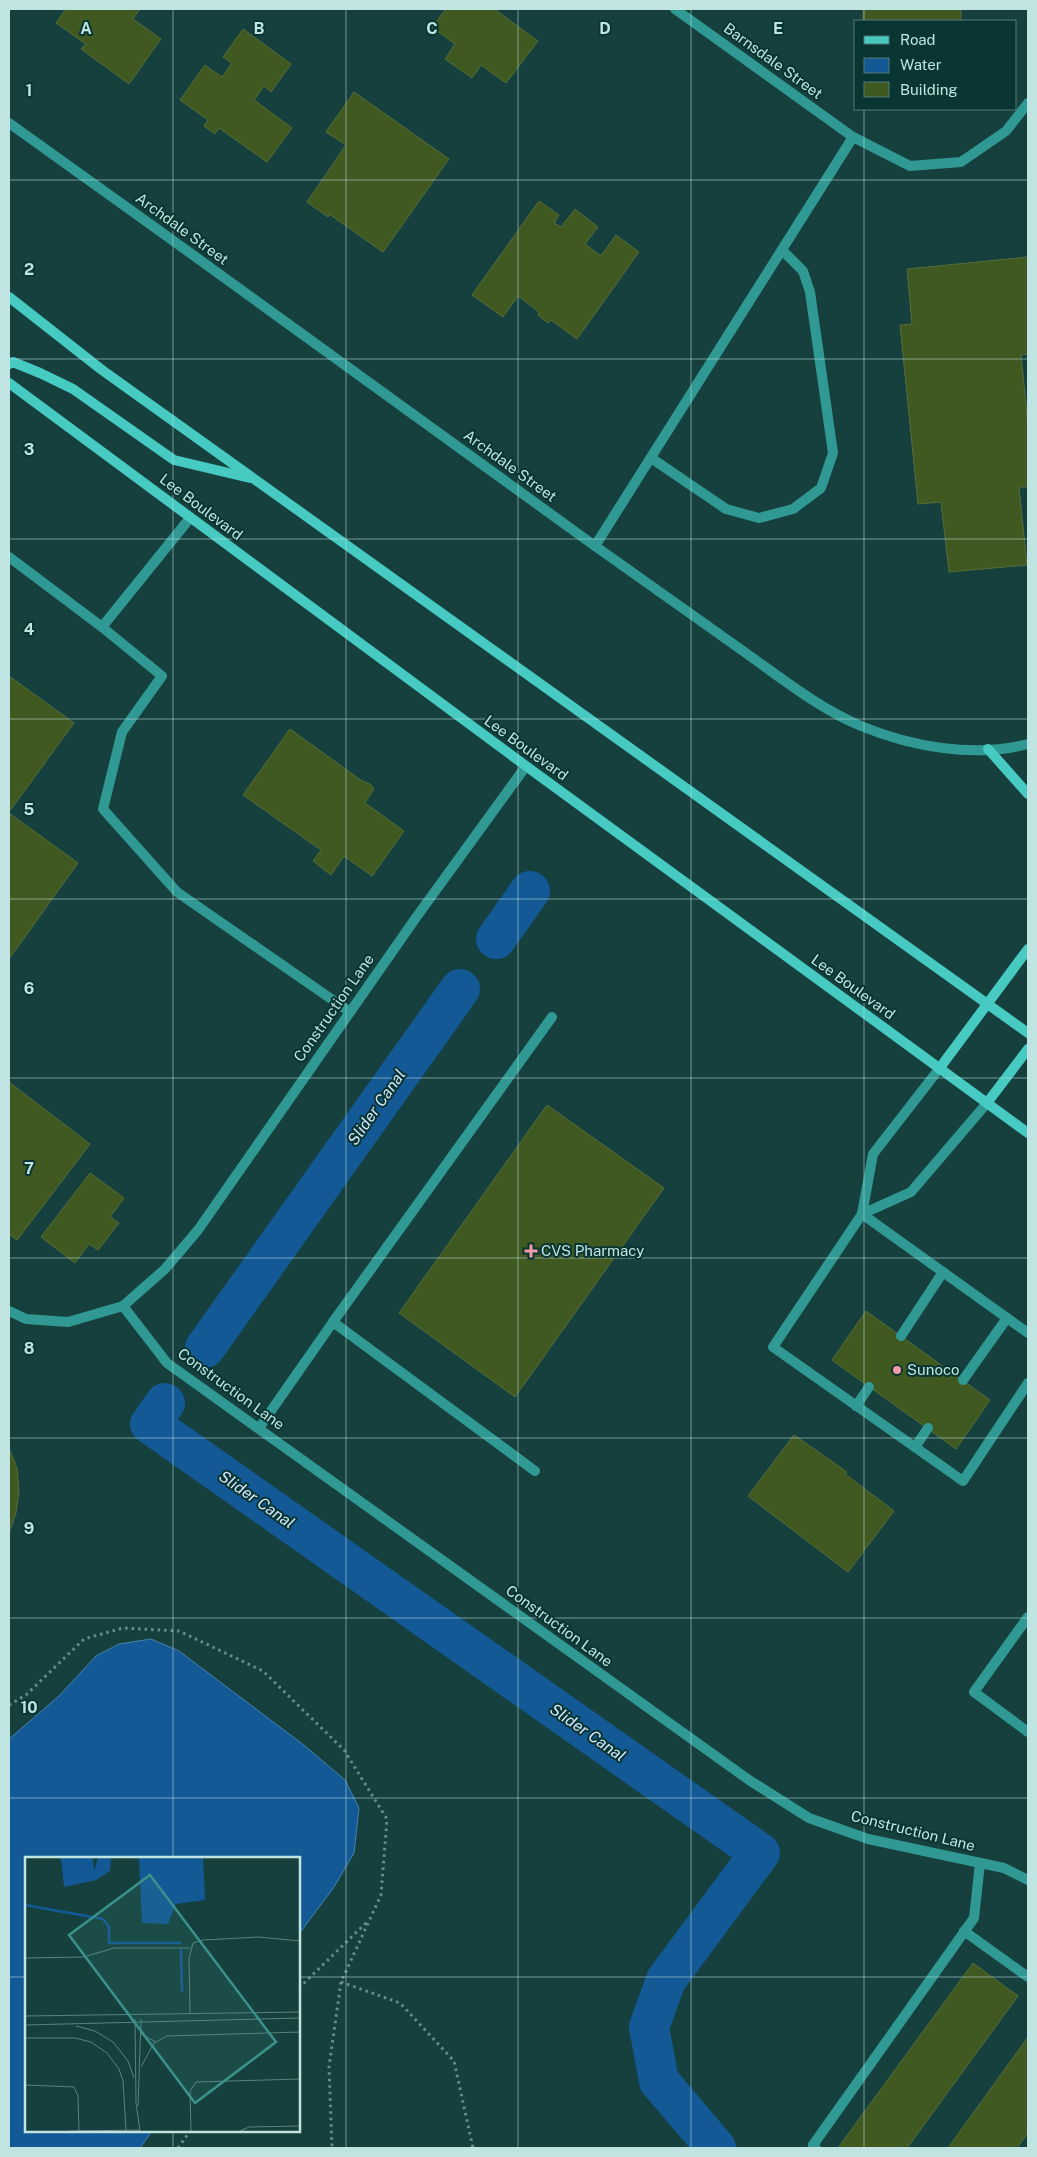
<svg xmlns="http://www.w3.org/2000/svg" width="1037" height="2157" font-family="'Public Sans',sans-serif">
<style>
.water{fill:#135996;stroke:#4783ac}
.lines{fill:none;stroke-linecap:round;stroke-linejoin:round}
.canal{stroke:#135996;stroke-width:40}
.building{fill:#3f5920;stroke:#566d3c}
.path{stroke:#658d8a;stroke-width:3;stroke-dasharray:2.5 4;stroke-linecap:butt}
.service{stroke:#309993;stroke-width:10}
.minor{stroke:#309993;stroke-width:10}
.secondary{stroke:#46cac2;stroke-width:10}
.grid{fill:none;stroke:#bfe4e1;stroke-width:1;stroke-opacity:0.55}
.poi-dot{fill:#f39aa8;stroke:#093533;stroke-width:2}
.labels{text-anchor:middle;stroke-width:4;stroke-linejoin:round;paint-order:stroke}
.street-label{font-size:15px;fill:#bfe4e1;stroke:#093533}
.poi-label{font-size:15px;fill:#bfe4e1;stroke:#093533;text-anchor:start}
.water-label{font-size:16px;font-style:italic;fill:#d2e5fa;stroke:#093533}
.inset-river{fill:none;stroke:#135996;stroke-width:2.5}
.inset-road{fill:none;stroke:#5a827f;stroke-width:1}
.view{fill:#3b928b;fill-opacity:0.15;stroke:#3b928b;stroke-width:2.5}
.inset-edge{fill:none;stroke:#bfe4e1;stroke-width:2.5}
.grid-label{font-size:16px;text-anchor:middle;font-weight:bold;fill:#bfe4e1;stroke:#093533;stroke-width:4;stroke-linejoin:round;paint-order:stroke}
</style>
<rect width="100%" height="100%" fill="#16403d"/>
<polygon class="water" points="151,1639 179,1651 305,1746 345,1780 359,1808 354,1853 334,1887 299,1934 299,1858 26,1858 26,2131 152,2131 140,2148 9,2148 9,1739 59,1696 96,1656 119,1644"/>
<g class="lines">
<g class="canal">
<polyline points="496,939 530,891"/>
<polyline points="205,1348 460,989"/>
<polyline points="165,1403 150,1424 760,1853 666,1980 649,2027 659,2081 716,2148"/>
</g>
</g>
<g class="building">
<polygon points="66,9 140,9 133,19 161,39 129,84 81,49 86,44 56,23"/>
<polygon points="446,9 494,9 538,41 506,83 481,65 472,78 445,59 455,44 432,27"/>
<rect x="863" y="9" width="98" height="12"/>
<polygon points="243,29 291,64 271,92 264,86 254,100 292,128 267,162 219,128 215,134 204,126 208,120 180,100 205,65 222,77 232,63 223,57"/>
<polygon points="354,92 449,159 383,252 329,214 328,217 307,202 346,145 326,132"/>
<polygon points="539,201 559,215 554,223 561,227 575,209 598,227 585,244 601,256 616,235 639,252 577,339 551,320 548,323 538,315 539,312 518,296 503,317 472,295"/>
<polygon points="1028,257 1028,354 1021,355 1028,424 1028,487 1019,487 1027,565 949,572 941,502 918,504 900,325 912,324 907,269"/>
<polygon points="9,676 74,723 9,812"/>
<polygon points="290,729 362,781 370,784 374,789 365,803 404,831 372,876 344,856 331,875 313,861 321,850 243,795"/>
<polygon points="9,813 78,863 9,959"/>
<polygon points="9,1082 90,1144 17,1240 9,1234"/>
<polygon points="547,1105 664,1188 515,1397 399,1313"/>
<polygon points="90,1173 124,1198 110,1217 119,1223 98,1250 89,1244 75,1263 41,1237"/>
<polygon points="866,1311 990,1400 956,1449 832,1360"/>
<polygon points="794,1435 847,1472 845,1474 894,1511 848,1572 748,1496"/>
<polygon points="9,1448 17,1468 19,1491 16,1513 9,1533"/>
<polygon points="973,1963 1018,1996 907,2148 838,2148"/>
<polygon points="1028,2037 1028,2133 1017,2148 948,2148"/>
</g>
<g class="lines">
<g class="path">
<polyline points="9,1705 26,1695 84,1639 123,1628 179,1631 263,1671 344,1750 387,1819 381,1895 341,1982 329,2067 332,2148"/>
<polyline points="341,1982 400,2003 454,2061 473,2148"/>
<polyline points="299,1988 368,1921"/>
<polyline points="178,2148 190,2131"/>
</g>
<g class="service">
<polyline points="651,458 726,509 759,518 793,509 821,488 833,453 810,292 803,271 782,250"/>
<polyline points="595,546 853,137"/>
<polyline points="9,557 102,627 190,518"/>
<polyline points="102,627 162,676 122,732 103,809 177,892 350,1012"/>
<polyline points="939,1069 873,1154 862,1214 773,1347 963,1481 1028,1383"/>
<polyline points="862,1214 1028,1333"/>
<polyline points="862,1214 911,1192 987,1103"/>
<polyline points="333,1322 552,1017"/>
<polyline points="901,1336 943,1272"/>
<polyline points="963,1380 1007,1318"/>
<polyline points="856,1406 869,1387"/>
<polyline points="259,1428 333,1322 535,1471"/>
<polyline points="915,1447 928,1428"/>
<polyline points="1028,1617 974,1692 1028,1732"/>
<polyline points="964,1931 1028,1977"/>
<polyline points="816,2148 813,2145 974,1918 980,1863"/>
</g>
<g class="minor">
<polyline points="675,9 853,137 910,166 961,162 1006,131 1028,103"/>
<path d="M 9,123 C 203,261 395,402 588,541 C 640,578 691,614 743,651 C 780,677 818,708 861,726 C 912,747 974,758 1028,744"/>
<polyline points="123,1306 167,1363 749,1780 809,1818 868,1839 1004,1868 1028,1880"/>
<polyline points="9,1311 26,1319 68,1322 123,1306 165,1269 198,1230 415,919 526,766"/>
</g>
<g class="secondary">
<polyline points="9,297 102,370 1028,1033"/>
<polyline points="9,364 13,362 40,373 73,389 174,460 250,478"/>
<polyline points="9,383 526,766 1028,1133"/>
<polyline points="988,749 1028,794"/>
<polyline points="939,1069 1028,949"/>
<polyline points="987,1103 1028,1049"/>
</g>
</g>
<path class="grid" d="M 173,9 L 173,1858M 346,9 L 346,2148M 518,9 L 518,2148M 691,9 L 691,2148M 864,9 L 864,21M 864,109 L 864,2148M 9,180 L 1028,180M 9,359 L 1028,359M 9,539 L 1028,539M 9,719 L 1028,719M 9,899 L 1028,899M 9,1078 L 1028,1078M 9,1258 L 1028,1258M 9,1438 L 1028,1438M 9,1618 L 1028,1618M 9,1798 L 1028,1798M 9,1977 L 26,1977M 299,1977 L 1028,1977M 173,2131 L 173,2148"/>
<g class="poi-dot">
<path d="M528.5 1243.5h5v5h5v5h-5v5h-5v-5h-5v-5h5z"/>
<circle cx="897" cy="1370" r="5"/>
</g>
<g class="labels">
<g class="street-label">
<text transform="translate(773 61) rotate(36)" y="5">Barnsdale Street</text>
<text transform="translate(182 229) rotate(36)" y="5">Archdale Street</text>
<text transform="translate(510 466) rotate(36)" y="5">Archdale Street</text>
<text transform="translate(201 507) rotate(37)" y="5">Lee Boulevard</text>
<text transform="translate(526 748) rotate(36)" y="5">Lee Boulevard</text>
<text transform="translate(853 987) rotate(36)" y="5">Lee Boulevard</text>
<text transform="translate(334 1008) rotate(-55)" y="5">Construction Lane</text>
<text transform="translate(231 1389) rotate(36)" y="5">Construction Lane</text>
<text transform="translate(559 1626) rotate(36)" y="5">Construction Lane</text>
<text transform="translate(913 1831) rotate(14)" y="5">Construction Lane</text>
</g>
<g class="poi-label">
<text x="541" y="1256">CVS Pharmacy</text>
<text x="907" y="1375">Sunoco</text>
</g>
<g class="water-label">
<text transform="translate(376 1107) rotate(-55)" y="6">Slider Canal</text>
<text transform="translate(257 1499) rotate(35)" y="6">Slider Canal</text>
<text transform="translate(588 1732) rotate(35)" y="6">Slider Canal</text>
</g>
</g>
<g transform="translate(25 1857)">
<rect width="275" height="275" fill="#16403d"/>
<path d="M 36,1 L 68,1 L 69,14 L 73,1 L 86,1 L 85,14 L 71,23 L 39,30 ZM 114,1 L 178,1 L 180,43 L 151,47 L 143,67 L 117,66 Z" fill="#135996"/>
<path class="inset-river" d="M 0,48 L 78,62 L 84,70 L 84,86 L 156,86M 156,92 L 157,135"/>
<path class="inset-road" d="M 0,101 L 59,100 L 89,91 L 165,91M 165,156 L 164,101 L 168,86 L 178,83 L 234,80 L 275,84M 0,159 L 275,155M 110,162 L 111,246 L 115,274M 0,168 L 275,161M 51,169 L 70,174 L 88,185 L 103,204 L 109,221M 116,177 L 131,185M 0,181 L 50,181 L 66,185 L 82,196 L 94,212 L 98,224 L 101,273M 116,210 L 129,186 L 142,179 L 275,175M 0,228 L 49,230 L 53,239 L 54,274M 113,249 L 116,162M 45,274 L 115,273M 166,274 L 165,234 L 171,225 L 275,222M 215,274 L 224,270 L 275,269"/>
<path class="view" d="M 125,18 L 251,185 L 170,246 L 44,78 Z"/>
<rect width="275" height="275" class="inset-edge"/>
</g>
<g class="grid-label">
<text x="86" y="34">A</text>
<text x="259" y="34">B</text>
<text x="432" y="34">C</text>
<text x="605" y="34">D</text>
<text x="778" y="34">E</text>
<text x="29" y="96">1</text>
<text x="29" y="275">2</text>
<text x="29" y="455">3</text>
<text x="29" y="635">4</text>
<text x="29" y="815">5</text>
<text x="29" y="994">6</text>
<text x="29" y="1174">7</text>
<text x="29" y="1354">8</text>
<text x="29" y="1534">9</text>
<text x="29" y="1713">10</text>
</g>
<rect width="1037" height="2157" fill="none" stroke="#bfe4e1" stroke-width="20"/>
<rect x="854" y="20" width="162" height="90" fill="#093533" stroke="#527b79"/>
<rect x="864" y="36" width="25" height="8" fill="#46cac2" stroke="#527b79"/>
<text x="900" y="45" font-size="15" fill="#bfe4e1">Road</text>
<rect x="864" y="58" width="25" height="15" fill="#135996" stroke="#527b79"/>
<text x="900" y="70" font-size="15" fill="#bfe4e1">Water</text>
<rect x="864" y="82" width="25" height="15" fill="#3f5920" stroke="#527b79"/>
<text x="900" y="95" font-size="15" fill="#bfe4e1">Building</text>
</svg>
